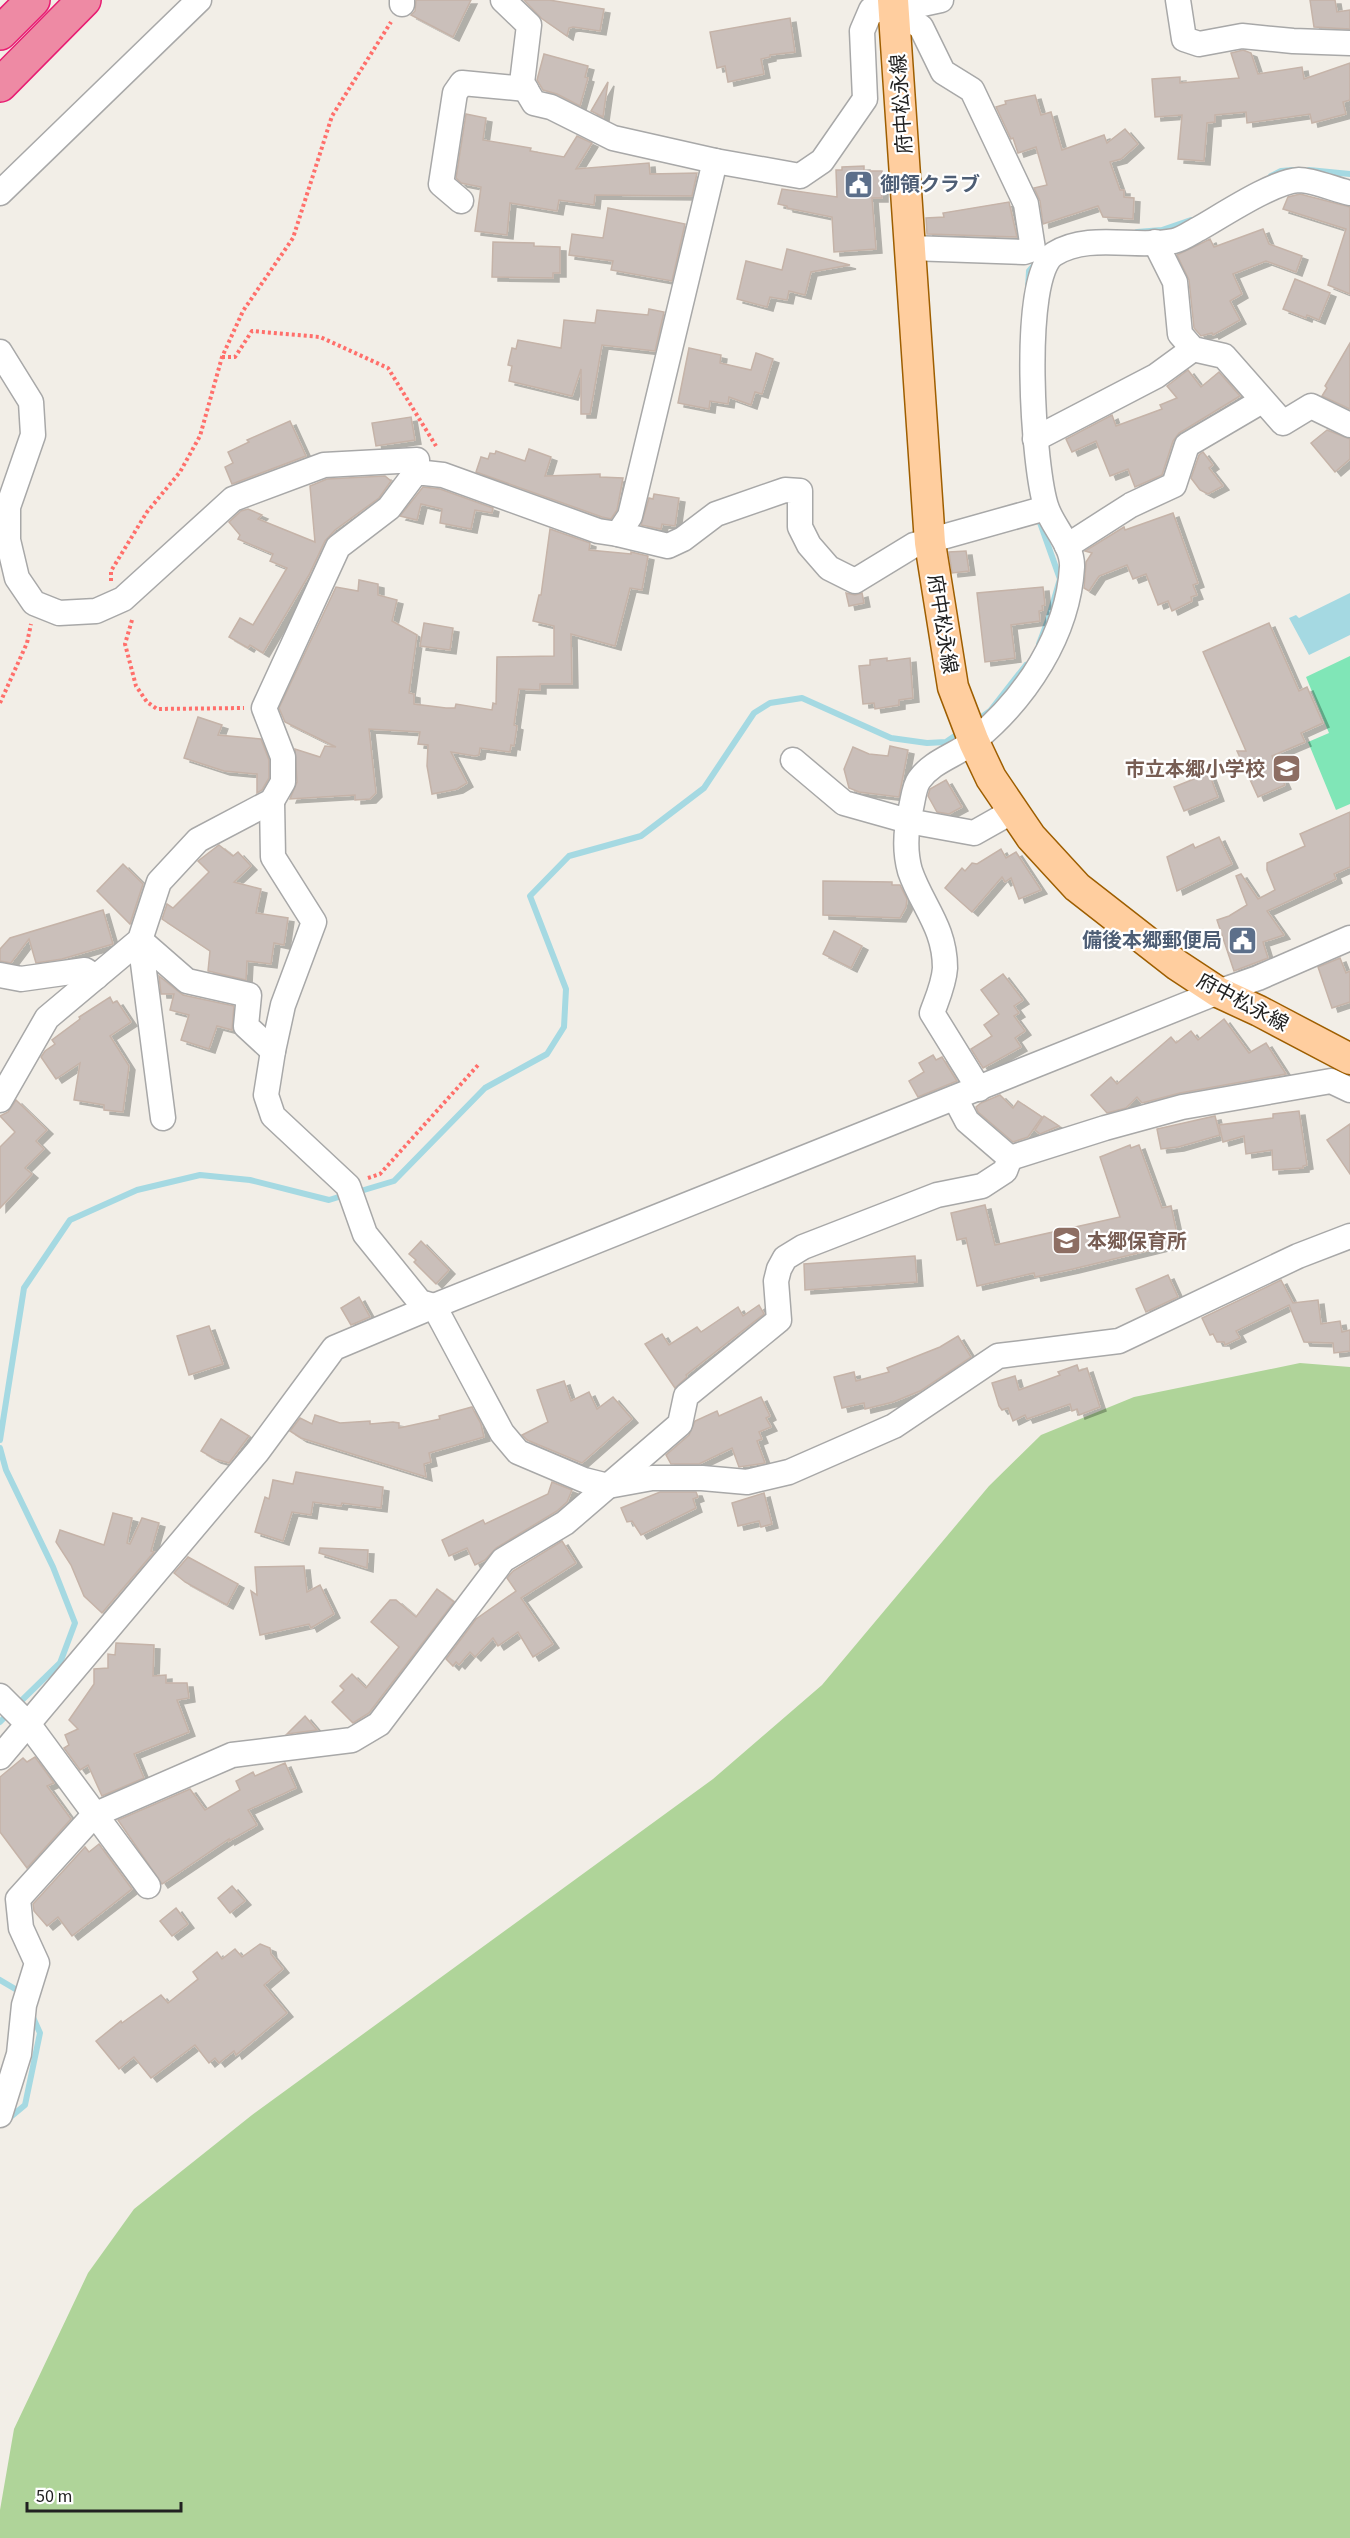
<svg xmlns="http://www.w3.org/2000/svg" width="1350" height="2538" font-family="'Source Sans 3','Noto Sans JP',sans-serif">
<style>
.forest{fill:#afd499}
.pitch{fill:#80e6b7}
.water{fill:#a5d9e2}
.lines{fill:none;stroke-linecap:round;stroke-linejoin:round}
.stream{stroke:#a5d9e2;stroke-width:6}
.building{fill:#cabfba;stroke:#c5b3a8;stroke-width:1.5;filter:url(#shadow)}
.minor-casing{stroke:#a8a8a8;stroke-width:27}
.major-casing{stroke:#9e5e00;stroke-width:33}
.highway-casing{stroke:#e81c72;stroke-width:36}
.path{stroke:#ff6f6b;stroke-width:4;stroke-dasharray:3 3;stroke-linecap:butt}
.minor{stroke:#fff;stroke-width:24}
.major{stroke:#ffce9f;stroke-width:30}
.highway{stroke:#ee8aa4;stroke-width:33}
.labels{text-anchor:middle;stroke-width:4.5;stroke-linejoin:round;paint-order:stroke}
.street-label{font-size:20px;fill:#212121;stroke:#fff}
.service-label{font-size:20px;font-weight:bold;fill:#4e5e75;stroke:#fff;text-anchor:start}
.education-label{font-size:20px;font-weight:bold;fill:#785e54;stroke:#fff;text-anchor:end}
</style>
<defs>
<filter id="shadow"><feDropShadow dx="6" dy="4" stdDeviation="0" flood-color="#0004"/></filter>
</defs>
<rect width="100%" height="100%" fill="#f2eee7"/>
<polygon class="forest" points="1300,1363 1350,1367 1350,2538 0,2538 0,2510 14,2429 88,2273 134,2209 252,2115 713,1779 822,1685 989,1486 1041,1435 1134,1397"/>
<polygon class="pitch" points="1350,656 1350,804 1336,810 1308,742 1329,733 1306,677"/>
<polygon class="water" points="1350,593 1350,635 1309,655 1289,618 1296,615 1299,618"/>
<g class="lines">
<g class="stream">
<polyline points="1309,170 1350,174"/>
<polyline points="1271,176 1281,171 1293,170"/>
<polyline points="1137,232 1162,230 1191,220"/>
<polyline points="1028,289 1029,271 1036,263"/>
<polyline points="1038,517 1060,579 1048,620 1039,644"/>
<polyline points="975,722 990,711 1026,665"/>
<polyline points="354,1193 394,1181 485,1088 547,1054 564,1027 566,989 530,896 569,856 641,836 704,788 754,713 770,703 802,698 891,738 927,743 946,742 962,731"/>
<polyline points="0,1440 24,1288 70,1220 137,1190 200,1175 250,1180 329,1200 345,1195"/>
<polyline points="0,1448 6,1470 53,1567 75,1623 60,1663 17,1705"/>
<polyline points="0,1722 10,1712"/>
<polyline points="0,1980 22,1993"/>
<polyline points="7,2120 25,2105 40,2033 31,2013"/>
</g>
</g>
<g class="building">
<polygon points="416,0 471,0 453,37 411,15 415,11"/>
<polygon points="524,0 549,0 604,9 600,31 573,27 569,28 567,36 541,18"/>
<polygon points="1310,0 1335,0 1337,12 1350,10 1350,29 1314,27"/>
<polygon points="790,18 795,52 770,55 770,57 761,59 764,74 728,82 725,66 717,68 710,32"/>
<polygon points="1243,50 1251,53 1258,74 1302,67 1304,79 1350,63 1350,100 1343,102 1346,114 1312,123 1310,114 1247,123 1246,112 1215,115 1215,122 1207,123 1204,161 1178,159 1182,115 1155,117 1152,79 1180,77 1180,83 1239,78 1231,53"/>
<polygon points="544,54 588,66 585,77 588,78 580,106 557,94 543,90 537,80"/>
<polygon points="608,82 603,117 591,111"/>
<polygon points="1035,95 1041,115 1051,112 1062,150 1104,135 1107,143 1125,129 1138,144 1121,159 1110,162 1120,190 1124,190 1124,197 1134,198 1133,219 1103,217 1098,206 1043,224 1040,201 1034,188 1047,185 1036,147 1018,153 1013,138 1011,139 996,107 1006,104 1005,101"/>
<polygon points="466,114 486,118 483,140 531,148 530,151 564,157 577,136 592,143 576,169 649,163 650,174 697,173 692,196 595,195 594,205 559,200 557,211 510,203 507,235 475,231 481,187 461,183 456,178"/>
<polygon points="864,166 864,171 882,171 882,198 872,198 876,249 834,252 832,217 787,208 787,206 778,204 782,189 837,197 836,170 842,170 842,167"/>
<polygon points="1300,194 1350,207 1350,294 1328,285 1346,229 1283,209 1288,197"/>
<polygon points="1009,202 1017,237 927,234 926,218 944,217 943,213"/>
<polygon points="608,208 685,224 672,281 611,270 613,261 569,255 572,234 603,238"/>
<polygon points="1263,229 1269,244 1302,256 1296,272 1266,261 1233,274 1242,294 1230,301 1240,320 1213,335 1212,333 1201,336 1194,328 1189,280 1177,255 1210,239 1214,247"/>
<polygon points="493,242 534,243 534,246 560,247 560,273 553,273 553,278 492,277"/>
<polygon points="787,249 850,265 811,272 805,295 789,291 787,300 770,297 767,307 737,299 746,261 782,270"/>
<polygon points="1295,279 1330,293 1319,320 1307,315 1306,318 1283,309"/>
<polygon points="649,309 664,312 655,351 602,345 590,414 581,414 581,369 572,396 509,381 512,366 508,365 512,348 516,349 518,340 561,348 564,320 595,323 597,310 648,315"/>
<polygon points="1350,343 1350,409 1322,396 1327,388 1325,386"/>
<polygon points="689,348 721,355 720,363 751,370 756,353 773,359 762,394 755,392 751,405 729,397 728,404 710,401 709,409 678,403"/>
<polygon points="1188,370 1201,387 1219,372 1240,396 1179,433 1173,441 1162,475 1135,487 1128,469 1110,476 1096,441 1072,452 1066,439 1112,415 1116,426 1162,409 1160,405 1177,398 1167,386"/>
<polygon points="411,417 415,440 376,446 372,423"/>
<polygon points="290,421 306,456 232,484 225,467 233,463 228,452 249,442 247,440"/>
<polygon points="1327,430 1350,439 1350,459 1335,472 1311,443"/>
<polygon points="529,449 551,457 545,476 600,474 600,477 623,478 617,510 611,519 602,517 476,472 481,457 488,459 490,453 495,454 496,451 525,461"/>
<polygon points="1203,452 1213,465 1209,468 1223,486 1208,494 1200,490 1191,478 1199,455"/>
<polygon points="385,476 391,481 379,498 335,530 325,541 309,575 263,653 250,645 248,648 229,637 240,618 253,625 287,568 270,561 273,554 238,539 240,535 229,522 241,511 248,509 262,515 258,519 315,542 310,486 327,479"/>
<polygon points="423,487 440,489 493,508 492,513 475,510 471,529 440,523 442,509 421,504 417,520 400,516"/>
<polygon points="654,494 679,498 675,526 662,524 661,529 641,525 649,498 653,499"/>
<polygon points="1173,513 1198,583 1193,585 1197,595 1191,597 1192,601 1172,611 1168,601 1158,605 1146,574 1133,579 1127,565 1099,576 1089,591 1084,588 1086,562 1092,553 1085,551 1124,527 1125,530"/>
<polygon points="550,529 590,543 589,550 631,554 631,552 648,556 642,590 630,588 615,646 571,634 572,684 540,684 540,690 519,689 514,725 517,726 514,746 511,745 510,752 480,748 479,755 475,756 451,752 467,783 457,789 432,794 427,766 428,745 418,744 420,732 369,729 376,793 370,799 355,800 355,795 290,799 297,782 295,749 320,757 325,746 336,747 285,722 279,708 336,587 358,591 359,580 378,584 378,595 397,600 392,621 417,635 409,693 414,694 414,704 446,708 455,708 456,704 492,710 493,703 496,704 497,657 554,656 554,626 533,621 539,595 541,595"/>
<polygon points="966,551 969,571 952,573 949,552"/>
<polygon points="1043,587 1045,605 1042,606 1043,610 1039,611 1040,621 1011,625 1015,658 985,662 977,593"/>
<polygon points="846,593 855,595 862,593 864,603 849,606"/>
<polygon points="424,623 453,628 450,650 420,646"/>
<polygon points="1269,623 1299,691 1307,687 1323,723 1301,733 1305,742 1272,756 1285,785 1258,797 1237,751 1246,751 1203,652"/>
<polygon points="887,658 887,661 910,658 913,698 899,700 899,705 875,709 874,703 863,704 859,666 870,665 870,660"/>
<polygon points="198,717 222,725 218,735 261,739 269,760 269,778 262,790 257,793 257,774 224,771 184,758"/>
<polygon points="890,746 908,750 899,797 859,792 849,788 844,769 853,747 869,754 888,756"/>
<polygon points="1209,773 1218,797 1184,811 1174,787"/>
<polygon points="946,780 962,807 949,814 937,812 928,796 930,789"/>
<polygon points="1350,812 1350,867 1334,874 1336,879 1267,911 1284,935 1263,942 1268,958 1234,971 1217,920 1229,916 1247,905 1236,876 1241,874 1258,899 1275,890 1267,870 1267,863 1305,846 1300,834"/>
<polygon points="1219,837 1232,864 1177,891 1167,857 1193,844 1195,848"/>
<polygon points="219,845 233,856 238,852 251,866 234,882 261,889 256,913 288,918 284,945 274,943 271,964 247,961 246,980 208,971 210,951 162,919 167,904 173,908 209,872 198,861"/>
<polygon points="1001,849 1006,858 1016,852 1041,890 1019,899 1011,878 1005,882 1002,877 972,912 945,888 962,868 965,871 972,863 977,864"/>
<polygon points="123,864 143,884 130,924 97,891"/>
<polygon points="823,881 892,882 892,885 900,885 907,899 906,907 900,918 823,915"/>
<polygon points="103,910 113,944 62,959 36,963 29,939 11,963 0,961 0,949 10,938"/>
<polygon points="834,931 862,946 851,968 823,954"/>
<polygon points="1340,958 1346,973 1350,971 1350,1002 1332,1008 1318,967"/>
<polygon points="1003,974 1023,1000 1014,1006 1019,1013 1014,1016 1025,1031 1015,1038 1021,1047 983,1068 971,1049 992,1036 984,1025 999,1014 981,990"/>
<polygon points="159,976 183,995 234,1006 232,1030 217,1026 209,1049 181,1040 189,1015 170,1010 174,994 161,994"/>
<polygon points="110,997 113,1003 117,1001 131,1022 110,1036 129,1066 123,1112 104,1110 104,1105 74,1100 80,1063 56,1079 41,1057 45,1051 55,1044 52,1040 80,1019 79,1017"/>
<polygon points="1224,1019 1249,1053 1266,1043 1286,1074 1180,1093 1142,1103 1137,1097 1126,1108 1107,1113 1091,1095 1111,1077 1117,1084 1171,1037 1176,1043 1191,1031 1198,1040"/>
<polygon points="933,1055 936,1060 942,1057 957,1081 918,1097 909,1081 924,1072 919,1063"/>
<polygon points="1000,1095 1013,1108 1018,1101 1042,1117 1028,1137 1013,1142 978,1112 976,1107 981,1103"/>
<polygon points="16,1100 47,1130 36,1141 44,1149 25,1168 32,1174 0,1208 0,1147 15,1132 0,1116 8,1112"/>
<polygon points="1299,1111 1307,1165 1303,1166 1303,1168 1273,1170 1272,1150 1246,1154 1244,1136 1223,1142 1219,1125 1273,1118 1273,1114"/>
<polygon points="1044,1116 1059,1126 1040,1134 1035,1130"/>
<polygon points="1215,1116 1220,1135 1178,1147 1161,1149 1157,1129"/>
<polygon points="1350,1124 1350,1174 1327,1140"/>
<polygon points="1130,1145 1131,1148 1139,1145 1162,1208 1171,1206 1179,1243 1073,1269 1035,1277 1034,1273 977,1286 966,1238 957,1240 951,1213 985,1205 995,1245 1120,1217 1100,1157"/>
<polygon points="421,1241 449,1270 436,1284 414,1262 416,1260 409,1254"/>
<polygon points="915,1256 917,1282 805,1290 804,1264"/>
<polygon points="1168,1275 1178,1297 1146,1312 1136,1289"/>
<polygon points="1281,1280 1293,1303 1318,1300 1321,1324 1340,1321 1342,1332 1350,1330 1350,1351 1334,1353 1333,1343 1304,1342 1289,1305 1236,1331 1240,1338 1225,1345 1224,1342 1217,1342 1213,1334 1210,1335 1202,1318"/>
<polygon points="359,1297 370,1317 351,1325 341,1308"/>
<polygon points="759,1305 764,1314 686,1375 687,1377 675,1388 645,1344 662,1334 669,1345 697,1327 701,1332 738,1307 743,1316"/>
<polygon points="209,1326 223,1364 189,1375 177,1336"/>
<polygon points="958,1336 971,1357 920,1391 893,1402 865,1409 864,1403 842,1408 834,1377 854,1372 856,1381 889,1372 887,1368 940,1347"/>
<polygon points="1077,1365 1079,1371 1087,1368 1100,1407 1079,1415 1077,1409 1072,1411 1070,1404 1027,1419 1025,1415 1013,1421 1008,1408 1002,1410 999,1406 992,1383 1015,1376 1019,1390 1060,1375 1058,1372"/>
<polygon points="564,1381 571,1401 589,1392 597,1409 613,1397 632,1419 582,1463 527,1440 522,1435 548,1422 537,1390"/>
<polygon points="761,1397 770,1416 766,1418 771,1427 759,1432 762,1439 757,1441 765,1463 739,1467 732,1448 699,1464 671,1464 666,1455 689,1435 695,1421 717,1411 719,1416"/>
<polygon points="472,1407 481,1424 484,1437 429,1453 431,1462 424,1464 426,1477 301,1438 290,1431 300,1418 312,1424 315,1415 340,1423 370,1421 370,1424 393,1422 399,1423 399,1428 440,1419 439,1416"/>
<polygon points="221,1419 249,1436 229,1463 215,1459 201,1451"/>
<polygon points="296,1472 383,1487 381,1508 342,1503 341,1506 313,1502 311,1515 292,1512 283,1541 255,1532 265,1497 269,1499 273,1480 293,1484"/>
<polygon points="552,1482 572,1490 567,1502 557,1511 496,1548 485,1560 475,1565 467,1548 449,1556 442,1540 483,1520 485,1524 548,1494"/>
<polygon points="660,1492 696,1492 698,1497 693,1499 696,1508 641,1535 632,1521 627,1522 621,1508"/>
<polygon points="764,1493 772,1524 761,1527 759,1521 738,1526 732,1503"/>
<polygon points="113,1513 132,1518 127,1543 130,1544 142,1518 159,1523 151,1551 154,1552 102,1613 84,1596 71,1565 56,1542 60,1530 104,1545"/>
<polygon points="562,1541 576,1563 521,1598 553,1644 533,1657 518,1632 498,1646 493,1638 475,1657 470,1652 459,1665 456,1662 453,1666 446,1659 476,1619 516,1591 507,1578 513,1571"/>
<polygon points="320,1548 368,1550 367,1568 319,1553"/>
<polygon points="188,1557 238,1584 227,1605 185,1582 174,1573"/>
<polygon points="304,1566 307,1592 320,1585 334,1614 311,1628 309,1624 260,1635 251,1591 257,1595 255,1567"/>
<polygon points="437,1589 454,1602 369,1713 353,1723 332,1702 344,1690 340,1686 352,1674 366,1688 399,1647 371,1622 390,1600 396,1600 416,1617"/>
<polygon points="116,1643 154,1645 153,1676 166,1675 166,1683 187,1683 189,1698 177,1700 189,1732 134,1754 144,1778 102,1796 88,1765 80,1770 64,1748 69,1745 65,1735 78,1729 69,1720 94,1684 94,1669 108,1668 108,1654 115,1655"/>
<polygon points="305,1716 317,1730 287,1734"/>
<polygon points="35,1757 54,1783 47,1786 71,1819 27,1868 0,1832 0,1777 23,1758 27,1762"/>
<polygon points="285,1763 296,1788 248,1810 257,1825 229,1841 229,1839 162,1884 118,1820 190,1789 205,1810 240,1790 236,1781 253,1772 255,1776"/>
<polygon points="99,1844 132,1889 72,1936 58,1917 47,1926 34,1911 33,1904 85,1847 89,1852"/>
<polygon points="232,1886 245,1901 230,1913 218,1898"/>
<polygon points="176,1908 188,1924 172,1936 160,1921"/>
<polygon points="260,1944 270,1948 271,1954 283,1969 264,1985 287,2013 236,2055 234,2051 219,2063 215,2058 209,2063 195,2045 151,2078 134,2057 119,2069 96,2041 121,2021 122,2023 161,1995 168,2003 198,1979 193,1972 217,1952 222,1959 235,1949 242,1957"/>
</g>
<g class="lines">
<defs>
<g id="minor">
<polyline points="503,0 529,25 522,83 534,103 551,107 613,138 715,161 800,176 822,161 865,99 862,31 871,10 895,10 941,0"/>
<polyline points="1178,0 1184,39 1199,44 1242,36 1293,41 1350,43"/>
<polyline points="402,4 402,0"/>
<polyline points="895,10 921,27 943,72 972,90 1026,204 1033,249 1024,252 910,248"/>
<polyline points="0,193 199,0"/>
<polyline points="461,201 441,184 455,93 462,83 526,89"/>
<polyline points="1155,242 1175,282 1180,334 1193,349 1224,356 1283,423 1311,406 1350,425"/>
<polyline points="0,352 31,402 33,435 8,507 8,540 17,578 34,603 59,613 96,611 123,599 233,499 324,465 417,460 416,472"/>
<polyline points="1035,439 1156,376 1193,349"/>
<polyline points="618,534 668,546 683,539 716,514 785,490 800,491 800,527 809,545 829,568 855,581 914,545 1046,508"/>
<polyline points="1067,546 1131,505 1174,485 1187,445 1262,401"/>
<polyline points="793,760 844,803 908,821 974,833 1013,811"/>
<polyline points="272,801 273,857 314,922 283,1005 273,1051 266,1095 273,1116 348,1186 365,1234 420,1302 434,1306 502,1433 518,1452 584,1480 608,1486 652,1478 702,1478 747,1482 789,1472 894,1426 998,1356 1119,1341 1298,1256 1350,1236"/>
<polyline points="0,975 21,979 85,970 96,977"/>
<path d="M 979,1089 L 932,1013 C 937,999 944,984 945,968 C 945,927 922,906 910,871 C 904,850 906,828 911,808 C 913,800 914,787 919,780 C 933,760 958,755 975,740 C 1026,698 1068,635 1072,567 C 1073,546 1054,528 1047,509 C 1033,472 1020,275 1054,254 C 1089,232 1136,249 1174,241 C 1183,239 1192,232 1200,228 C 1223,215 1274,181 1299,180 C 1313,180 1336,190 1350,193"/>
<polyline points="0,1100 47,1018 140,940 159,882 198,840 272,801 283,782 283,757 264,708 338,547 389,508 416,472 443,475 598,531 618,534 630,516 715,161"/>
<polyline points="163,1118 140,940 187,981 249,995 246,1026 273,1051"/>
<polyline points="1010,1158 1105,1128 1182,1107 1331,1081 1350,1090"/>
<polyline points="0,1696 29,1725 148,1886"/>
<polyline points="0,1757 258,1451 334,1348 434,1306 1218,992 1258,978 1350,938"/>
<polyline points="0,2115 19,2054 24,2005 37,1963 21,1928 18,1899 94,1815 232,1755 352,1740 379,1724 503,1560 565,1523 680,1424 686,1396 779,1320 776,1281 779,1269 785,1258 803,1247 937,1195 982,1186 1005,1171 1010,1158 967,1121 955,1098"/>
</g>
<polyline id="major" points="893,0 930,543 953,687 974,742 991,778 1031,837 1077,887 1177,965 1218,992 1259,1011 1350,1059"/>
<g id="highway">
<polyline points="0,33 33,0"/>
<polyline points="0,85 84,0"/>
</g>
</defs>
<use href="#minor" class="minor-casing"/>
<use href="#major" class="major-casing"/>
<use href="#highway" class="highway-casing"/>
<g class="path">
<polyline points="222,357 235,357 252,331 320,337 388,368 436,446"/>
<polyline points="111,581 111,571 147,512 180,472 200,436 222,357 243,311 293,238 332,116 391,22"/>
<polyline points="132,620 125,644 136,686 147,702 157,709 244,708"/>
<polyline points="0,703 27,643 31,624"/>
<polyline points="368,1178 380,1174 479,1064"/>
</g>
<use href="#minor" class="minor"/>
<use href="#major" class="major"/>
<use href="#highway" class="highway"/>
</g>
<defs>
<symbol id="civic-square" viewBox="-11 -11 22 22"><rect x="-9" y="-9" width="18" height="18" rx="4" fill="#5c6f8a" stroke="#fff"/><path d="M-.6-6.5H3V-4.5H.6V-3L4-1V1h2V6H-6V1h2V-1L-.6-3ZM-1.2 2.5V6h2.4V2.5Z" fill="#fff"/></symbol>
<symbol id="school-square" viewBox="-11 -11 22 22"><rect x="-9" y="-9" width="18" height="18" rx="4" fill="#8d6e63" stroke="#fff"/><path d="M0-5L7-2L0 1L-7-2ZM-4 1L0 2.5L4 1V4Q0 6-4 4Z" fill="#fff"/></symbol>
</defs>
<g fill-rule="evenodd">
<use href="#civic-square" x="842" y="168" width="33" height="33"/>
<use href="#school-square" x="1270" y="752" width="33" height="33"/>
<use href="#civic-square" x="1226" y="924" width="33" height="33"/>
<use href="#school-square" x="1050" y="1224" width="33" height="33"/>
</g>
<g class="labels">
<g class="street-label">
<text transform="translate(901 104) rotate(-94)" y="7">府中松永線</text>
<text transform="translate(943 624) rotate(81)" y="7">府中松永線</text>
<text transform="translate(1243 1002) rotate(28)" y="7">府中松永線</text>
</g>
<g class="service-label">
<text x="880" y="191">御領クラブ</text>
<text x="1222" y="947" text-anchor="end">備後本郷郵便局</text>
</g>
<g class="education-label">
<text x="1265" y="776">市立本郷小学校</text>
<text x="1087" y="1248" text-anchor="start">本郷保育所</text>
</g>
</g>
<path d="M27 2502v9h154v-9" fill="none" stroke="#212121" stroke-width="3"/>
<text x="36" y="2502" font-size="18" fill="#212121" stroke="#ffffff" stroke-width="4.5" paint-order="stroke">50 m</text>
</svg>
